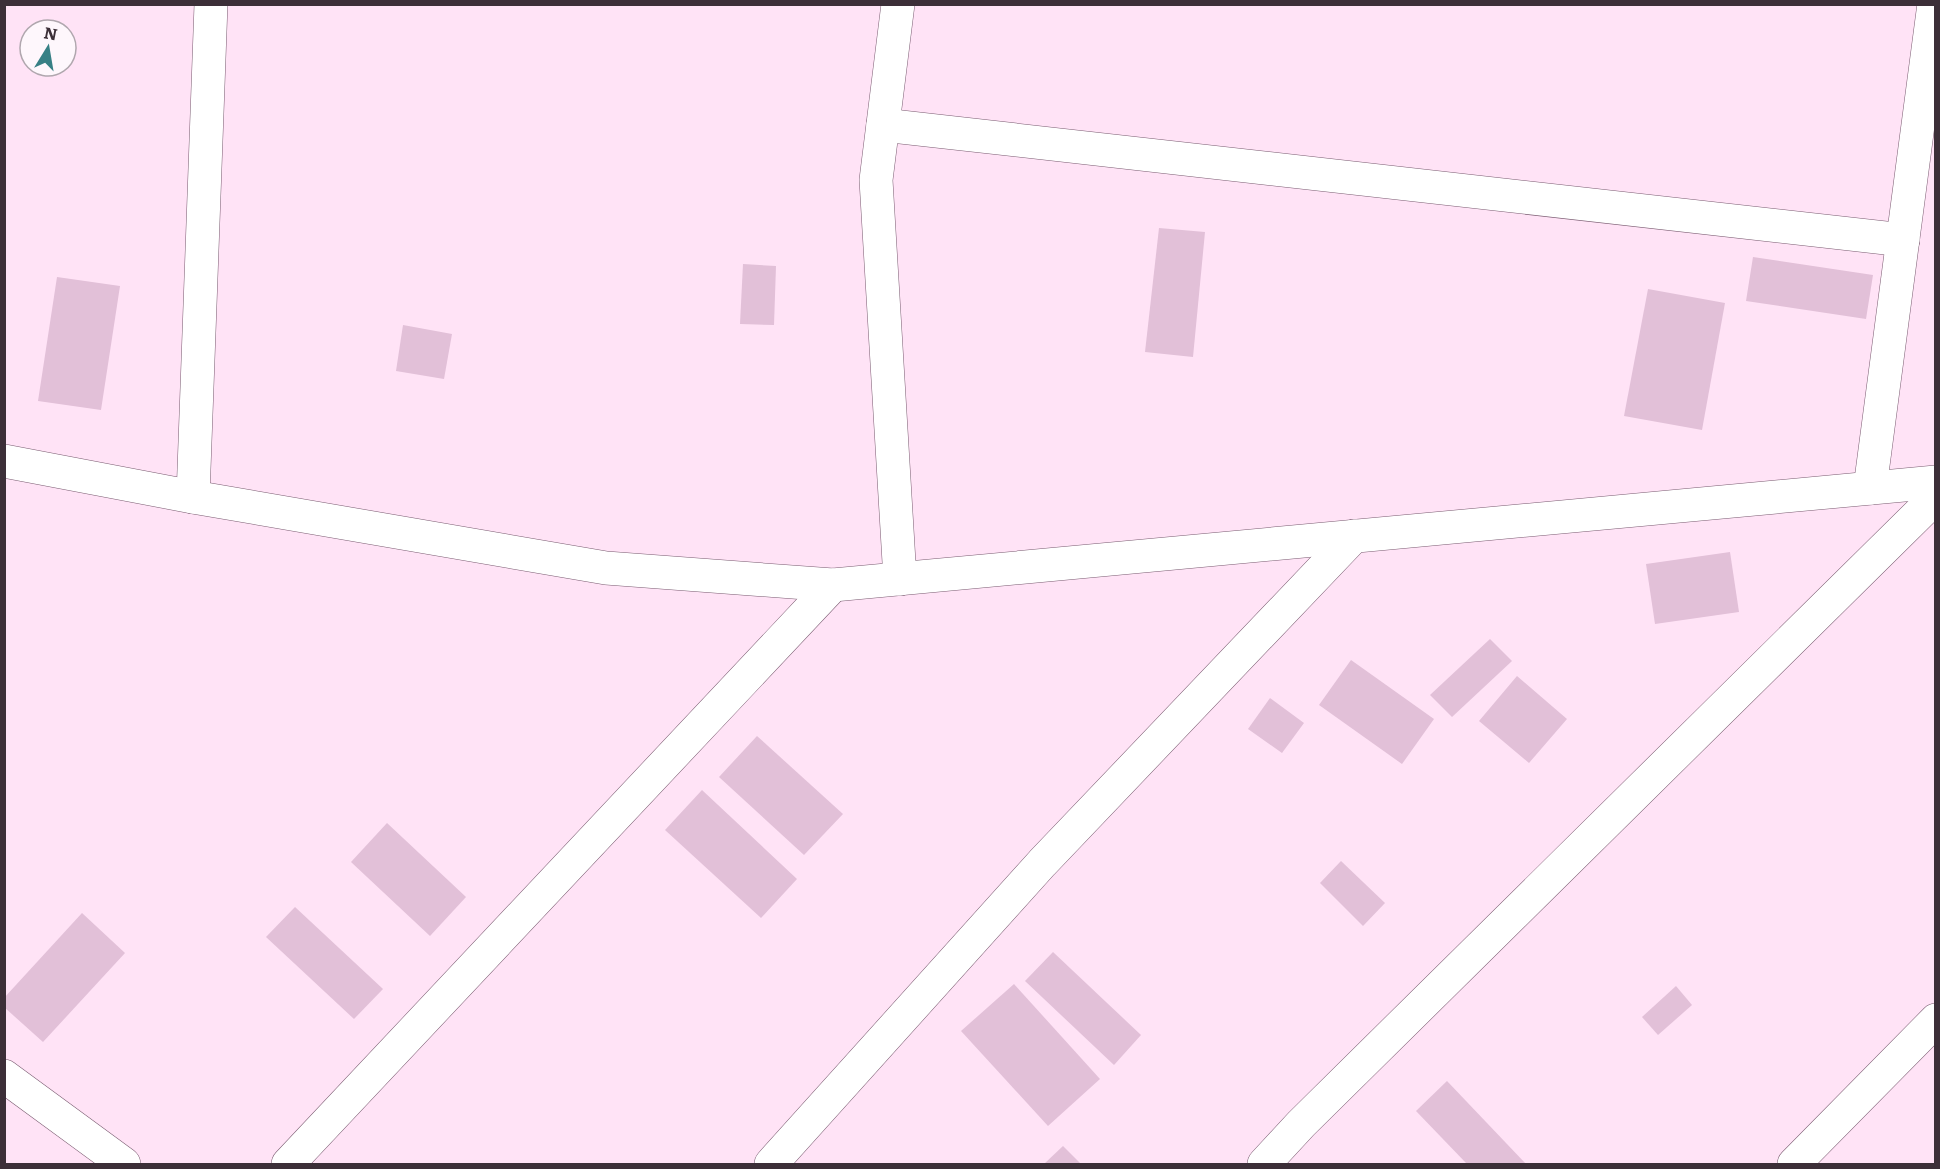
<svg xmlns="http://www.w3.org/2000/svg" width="1940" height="1169" font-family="Literata,serif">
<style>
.building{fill:#e2c0d8}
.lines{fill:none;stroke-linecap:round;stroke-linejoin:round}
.minor-casing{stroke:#7a5c71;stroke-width:34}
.minor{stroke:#fff;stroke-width:33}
</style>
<rect width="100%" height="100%" fill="#ffe3f6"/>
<g class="building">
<polygon points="1159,228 1205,232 1193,357 1145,352"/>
<polygon points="1753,257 1873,275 1866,319 1746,301"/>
<polygon points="743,264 776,266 774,325 740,324"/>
<polygon points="57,277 120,286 101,410 38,401"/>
<polygon points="1648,289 1725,303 1702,430 1624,416"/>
<polygon points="403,325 452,334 444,379 396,371"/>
<polygon points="1730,552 1739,612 1655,624 1646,564"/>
<polygon points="1490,639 1512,661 1452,717 1430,695"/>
<polygon points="1351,660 1434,719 1402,764 1319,705"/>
<polygon points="1517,676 1567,719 1529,763 1479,721"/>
<polygon points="1270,698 1304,723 1282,753 1248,729"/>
<polygon points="757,736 843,814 804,855 719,777"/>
<polygon points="702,790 797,879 761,918 665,830"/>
<polygon points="387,823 466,897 430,936 351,862"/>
<polygon points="1341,861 1385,903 1363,926 1320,883"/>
<polygon points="295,907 383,989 354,1019 266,937"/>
<polygon points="82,913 125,953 43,1042 4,1007 4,998"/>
<polygon points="1053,952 1141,1035 1114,1065 1025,981"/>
<polygon points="1014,984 1100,1079 1048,1126 961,1031"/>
<polygon points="1676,986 1692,1005 1658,1035 1642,1017"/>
<polygon points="1447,1081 1526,1164 1467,1164 1416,1111"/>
<polygon points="1063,1146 1081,1164 1044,1164"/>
</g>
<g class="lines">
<defs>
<g id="minor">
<polyline points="898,4 876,180 900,579"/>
<polyline points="883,125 1903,240"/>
<polyline points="4,461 193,497 606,568 833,585 1936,482"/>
<polyline points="1870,488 1934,4"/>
<polyline points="193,497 211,4"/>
<polyline points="4,1076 124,1164"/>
<polyline points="288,1164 833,585"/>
<polyline points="771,1164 1042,863 1354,536"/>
<polyline points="1264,1164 1301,1124 1936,497"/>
<polyline points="1794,1164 1936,1020"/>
</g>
</defs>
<use href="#minor" class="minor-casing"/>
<use href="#minor" class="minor"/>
</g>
<rect width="1940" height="1169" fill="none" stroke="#3c2f38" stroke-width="12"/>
<g transform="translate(48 48) rotate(11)"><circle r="28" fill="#fef7fc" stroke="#b0a7ae" stroke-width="1.5"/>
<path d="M0-4.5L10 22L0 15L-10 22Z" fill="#378085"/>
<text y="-9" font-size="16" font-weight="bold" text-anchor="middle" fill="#3c2f38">N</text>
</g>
</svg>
